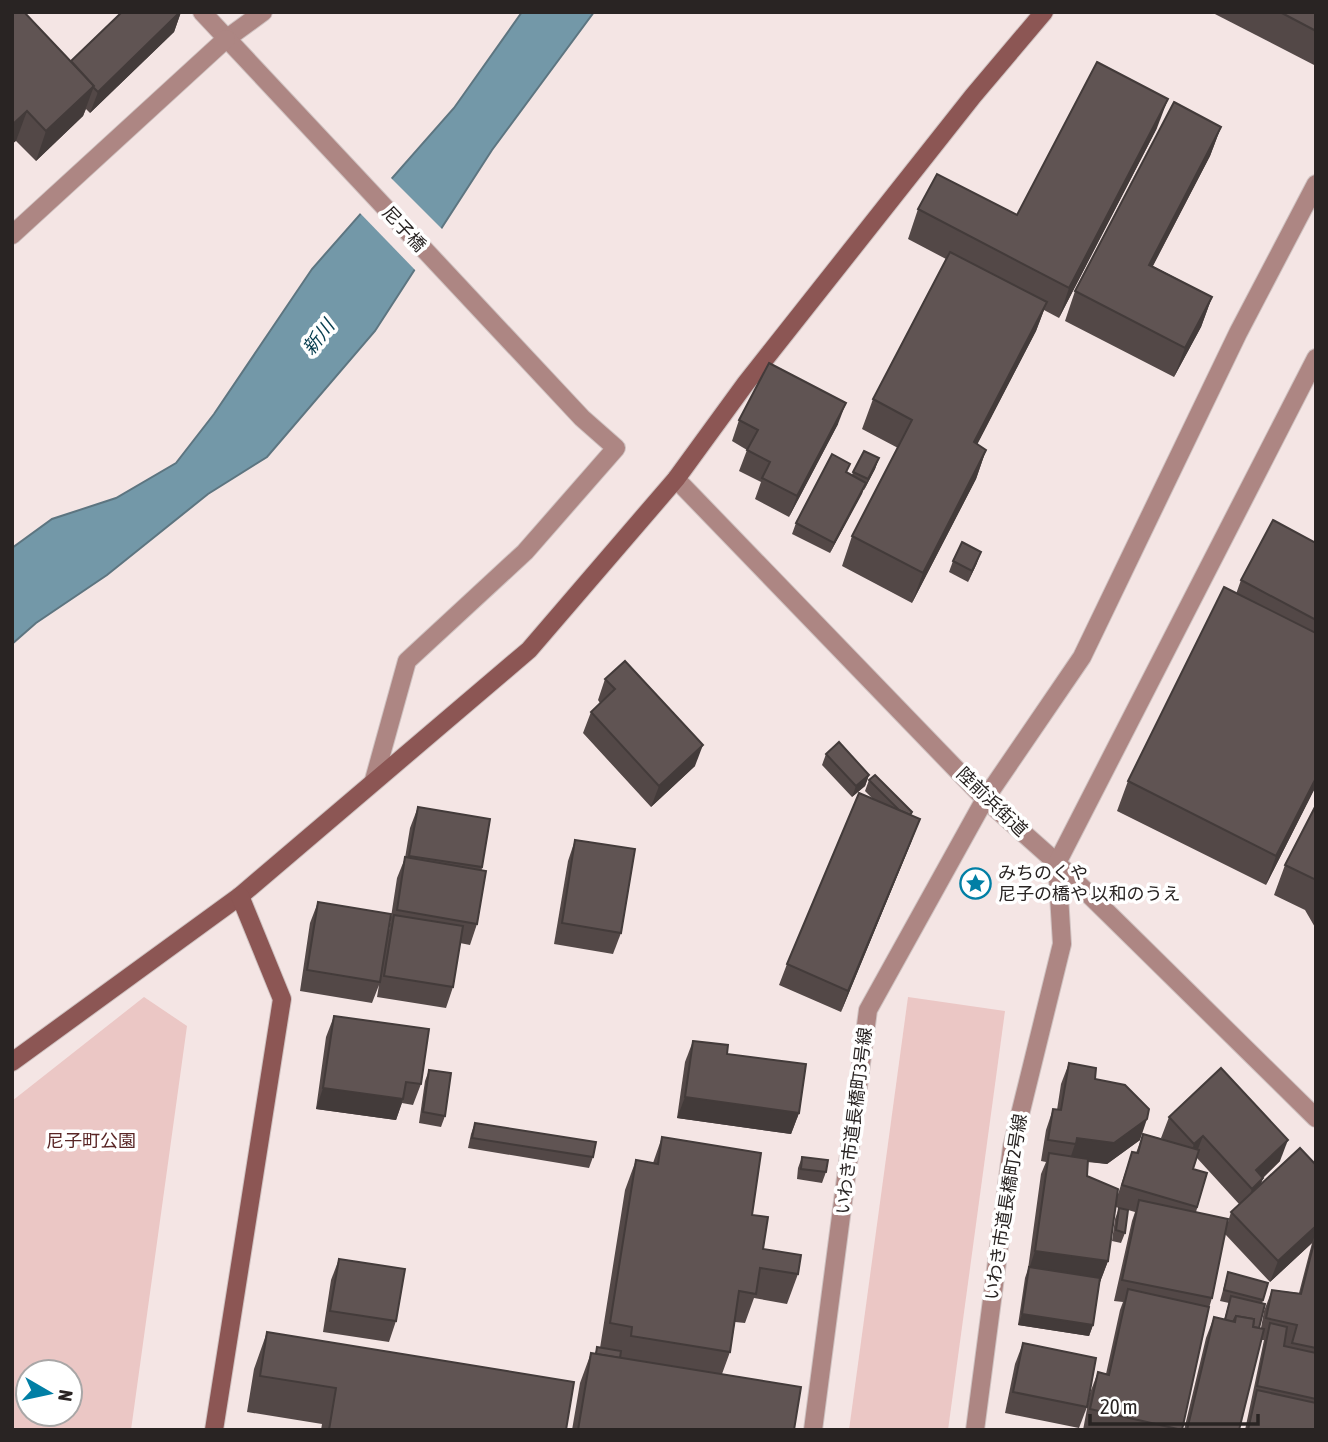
<svg xmlns="http://www.w3.org/2000/svg" width="1328" height="1442" font-family="'Asap Condensed','Noto Sans JP',sans-serif">
<style>
.green{fill:#ebc7c5;fill-rule:evenodd}
.water{fill:#7398a8;stroke:#5d7580;stroke-width:2}
.pier{fill:#f4e5e4}
.lines{fill:none;stroke-linecap:round;stroke-linejoin:round}
.lane-casing{stroke:#cfc2c1;stroke-width:20}
.street-casing{stroke:#cfc2c1;stroke-width:20}
.secondary-casing{stroke:#cfc2c1;stroke-width:20}
.lane{stroke:#ad8683;stroke-width:18}
.street{stroke:#ad8683;stroke-width:18}
.secondary{stroke:#8c5654;stroke-width:18}
.wall{fill:#534847;fill-rule:evenodd}
.shaded-wall{fill:#433b3a}
.building{fill:#605453;stroke:#433b3a;stroke-width:2}
.labels{text-anchor:middle;stroke-width:7;stroke-linejoin:round;paint-order:stroke}
.street-label{font-size:18px;fill:#292423;stroke:#fff}
.poi-label{font-size:18px;fill:#292423;stroke:#fff;text-anchor:start}
.park-label{font-size:18px;fill:#592525;stroke:#fff}
.water-label{font-size:19px;font-style:italic;fill:#053c4e;stroke:#fff}
</style>
<rect width="100%" height="100%" fill="#f4e5e4"/>
<g class="green">
<path d="M 144,997 L 187,1026 L 131,1430 L 12,1430 L 12,1101 ZM 28,1372 L 70,1372 L 70,1414 L 28,1414 Z"/>
<polygon points="908,997 1005,1011 948,1430 849,1430"/>
</g>
<polygon class="water" points="522,12 594,12 492,150 375,331 267,457 208,494 107,575 36,623 12,644 12,548 52,519 116,498 176,463 214,414 312,269 454,108"/>
<polygon class="pier" points="389,176 444,231 417,272 358,211"/>
<g class="lines">
<defs>
<polyline id="lane" points="226,39 263,12"/>
<g id="street">
<polyline points="202,12 582,418 616,448 525,552 407,661 374,780"/>
<polyline points="12,235 226,39"/>
<polyline points="676,479 985,799 1057,863 1316,1118"/>
<polyline points="813,1430 868,1010 985,799 1082,657 1238,333 1316,184"/>
<polyline points="975,1430 1012,1147 1062,944 1057,863 1316,358"/>
</g>
<g id="secondary">
<polyline points="12,1062 240,896 529,650 676,479 746,383 973,96 1044,12"/>
<polyline points="214,1430 282,999 240,896"/>
</g>
</defs>
<use href="#lane" class="lane-casing"/>
<use href="#street" class="street-casing"/>
<use href="#secondary" class="secondary-casing"/>
<use href="#lane" class="lane"/>
<use href="#street" class="street"/>
<use href="#secondary" class="secondary"/>
</g>
<g class="wall">
<polygon points="12,12 71,62 122,12 181,12 174,32 90,113 86,109 83,116 36,161 16,141"/>
<polygon points="1211,12 1316,12 1316,66"/>
<polygon points="1221,127 1210,156 1153,266 1212,297 1201,327 1174,377 1065,321 1075,291"/>
<polygon points="1157,128 1059,318 1044,310 1036,331 977,444 986,450 976,479 912,603 842,566 852,536 898,448 862,429 873,399 946,259 908,239 918,209 1017,215"/>
<polygon points="739,420 838,424 789,517 755,499 761,482 739,471 747,450 732,441"/>
<polygon points="879,458 875,469 864,490 863,490 830,553 792,534 796,523 847,473 852,475 853,472"/>
<polygon points="1316,543 1316,786 1266,885 1117,811 1128,781 1236,594 1241,580"/>
<polygon points="953,561 977,563 968,582 949,572"/>
<polygon points="605,679 695,766 651,807 583,733 591,712 600,703 598,700"/>
<polygon points="826,754 869,775 865,786 852,797 822,765"/>
<polygon points="869,780 912,812 911,815 912,840 841,1012 779,985 787,964 874,800 865,791"/>
<polygon points="1316,805 1316,929 1305,910 1274,895 1285,865"/>
<polygon points="418,807 482,867 477,924 470,945 460,943 453,987 446,1008 377,997 379,985 372,1003 300,991 310,923 318,902 389,930 397,878 405,858 410,828"/>
<polygon points="575,840 621,933 613,954 554,944 568,861"/>
<polygon points="334,1016 421,1084 413,1105 402,1103 396,1120 316,1109 326,1037"/>
<polygon points="693,1041 727,1054 799,1113 791,1134 677,1118 685,1062"/>
<path d="M 1069,1063 L 1095,1079 L 1140,1140 L 1107,1164 L 1087,1162 L 1087,1176 L 1116,1200 L 1132,1152 L 1136,1153 L 1143,1134 L 1163,1139 L 1161,1138 L 1169,1117 L 1280,1161 L 1263,1178 L 1261,1184 L 1316,1165 L 1316,1430 L 1245,1430 L 1264,1340 L 1261,1340 L 1239,1430 L 1184,1430 L 1206,1338 L 1214,1317 L 1224,1320 L 1229,1303 L 1220,1301 L 1228,1272 L 1268,1283 L 1262,1304 L 1259,1328 L 1261,1328 L 1264,1311 L 1272,1290 L 1299,1293 L 1312,1243 L 1270,1282 L 1225,1234 L 1212,1298 L 1209,1308 L 1182,1430 L 1083,1430 L 1090,1393 L 1098,1372 L 1106,1374 L 1120,1310 L 1123,1302 L 1114,1301 L 1132,1221 L 1135,1212 L 1128,1210 L 1125,1233 L 1121,1243 L 1112,1241 L 1115,1219 L 1119,1208 L 1124,1209 L 1115,1207 L 1108,1261 L 1100,1282 L 1099,1282 L 1093,1325 L 1089,1336 L 1018,1325 L 1025,1278 L 1028,1269 L 1041,1174 L 1046,1162 L 1041,1161 L 1046,1130 L 1053,1109 L 1057,1110 L 1061,1084 ZM 1197,1158 L 1239,1204 L 1231,1212 L 1228,1222 L 1196,1212 L 1207,1173 L 1193,1169 Z"/>
<polygon points="429,1070 445,1116 441,1127 419,1123 425,1081"/>
<polygon points="475,1123 593,1157 589,1168 468,1148 471,1134"/>
<polygon points="662,1137 752,1215 763,1249 798,1274 787,1304 754,1298 745,1323 735,1322 730,1352 722,1374 794,1430 572,1430 580,1383 591,1353 595,1354 597,1347 600,1348 625,1190 636,1160 653,1163"/>
<polygon points="802,1157 826,1172 822,1183 797,1179 798,1168"/>
<polygon points="339,1259 396,1321 389,1342 323,1332 331,1280"/>
<polygon points="267,1332 566,1430 321,1430 322,1424 247,1412 254,1369"/>
<polygon points="1023,1343 1087,1407 1079,1428 1005,1413 1015,1364"/>
</g>
<g class="shaded-wall">
<polygon points="180,12 181,12 174,32 90,113 98,92"/>
<polygon points="94,86 83,116 36,161 46,131"/>
<polygon points="1168,99 1157,128 1059,318 1069,288"/>
<polygon points="27,111 16,141 12,144 12,125"/>
<polygon points="1221,127 1210,156 1138,294 1149,265"/>
<polygon points="1212,297 1201,327 1174,377 1185,348"/>
<polygon points="1047,302 1036,331 963,472 974,442"/>
<polygon points="846,403 838,424 789,517 797,496"/>
<polygon points="986,450 976,479 912,603 923,573"/>
<polygon points="879,458 875,469 864,490 868,479"/>
<polygon points="866,483 862,494 830,553 834,543"/>
<polygon points="981,552 977,563 968,582 972,571"/>
<polygon points="703,745 695,766 651,807 659,786"/>
<polygon points="869,775 865,786 852,797 856,786"/>
<polygon points="1316,778 1316,786 1266,885 1276,856"/>
<polygon points="920,819 912,840 841,1012 848,991"/>
<polygon points="323,1088 403,1099 396,1120 316,1109"/>
<polygon points="685,1097 799,1113 791,1134 677,1118"/>
<polygon points="1147,1119 1140,1140 1107,1164 1070,1159 1077,1138"/>
<polygon points="1203,1136 1195,1157 1187,1165 1194,1144"/>
<polygon points="1288,1140 1280,1161 1252,1188 1256,1170"/>
<polygon points="1263,1178 1255,1199 1244,1210 1252,1189"/>
<polygon points="1316,1226 1316,1233 1312,1243 1270,1282 1278,1261"/>
<polygon points="1035,1251 1108,1261 1100,1282 1028,1272"/>
<polygon points="1022,1314 1093,1325 1089,1336 1018,1325"/>
</g>
<g class="building">
<polygon points="12,12 24,12 94,86 46,131 27,111 12,125"/>
<polygon points="122,12 180,12 98,92 93,87 94,86 71,61"/>
<polygon points="1280,12 1316,12 1316,31"/>
<polygon points="1097,62 1168,99 1069,288 918,209 937,174 1017,215"/>
<polygon points="1174,102 1221,127 1149,265 1212,297 1185,348 1075,291"/>
<polygon points="950,252 1047,302 974,442 986,450 923,573 852,536 912,420 873,399"/>
<polygon points="769,363 846,403 797,496 762,478 770,462 747,450 758,430 739,420"/>
<polygon points="864,451 879,458 868,479 853,472"/>
<polygon points="832,454 850,464 846,472 866,483 834,543 796,523"/>
<polygon points="1273,520 1316,543 1316,620 1241,580"/>
<polygon points="962,542 981,552 972,571 953,561"/>
<polygon points="1224,587 1316,633 1316,778 1276,856 1128,781"/>
<polygon points="625,661 703,745 659,786 591,712 615,689 605,679"/>
<polygon points="839,742 869,775 856,786 826,754"/>
<polygon points="875,775 912,812 910,815 899,810 869,780"/>
<polygon points="859,793 920,819 848,991 787,964"/>
<polygon points="1316,805 1316,880 1285,865"/>
<polygon points="418,807 490,819 482,867 409,856"/>
<polygon points="575,840 635,849 621,933 562,923"/>
<polygon points="405,857 486,871 477,924 397,910"/>
<polygon points="318,902 391,914 380,982 307,970"/>
<polygon points="394,915 463,926 453,987 384,976"/>
<polygon points="334,1016 429,1029 421,1084 406,1082 403,1099 323,1088"/>
<polygon points="693,1041 728,1045 727,1054 806,1064 799,1113 685,1097"/>
<polygon points="1069,1063 1096,1068 1095,1079 1125,1085 1149,1109 1147,1119 1114,1143 1077,1138 1076,1144 1048,1140 1053,1109 1061,1110"/>
<polygon points="1221,1068 1288,1140 1256,1170 1263,1178 1252,1189 1203,1136 1194,1144 1169,1117"/>
<polygon points="429,1070 451,1073 445,1116 423,1112"/>
<polygon points="475,1123 596,1142 593,1157 472,1138"/>
<polygon points="1143,1134 1199,1150 1193,1169 1207,1173 1197,1207 1122,1185 1132,1152 1138,1153"/>
<polygon points="662,1137 761,1153 752,1215 768,1217 763,1249 801,1255 798,1274 760,1268 756,1294 739,1291 730,1352 631,1336 632,1327 610,1323 636,1160 658,1164"/>
<polygon points="1300,1148 1316,1165 1316,1226 1278,1261 1231,1212"/>
<polygon points="1049,1153 1088,1159 1087,1176 1118,1189 1108,1261 1035,1251"/>
<polygon points="802,1157 828,1160 826,1172 801,1169"/>
<polygon points="1139,1200 1228,1219 1212,1298 1122,1280"/>
<polygon points="1119,1208 1128,1210 1125,1233 1116,1230"/>
<polygon points="1316,1235 1316,1348 1292,1343 1297,1325 1266,1318 1272,1290 1301,1294"/>
<polygon points="339,1259 405,1269 396,1321 330,1311"/>
<polygon points="1029,1267 1100,1278 1093,1325 1022,1314"/>
<polygon points="1228,1272 1268,1283 1263,1300 1224,1290"/>
<polygon points="1128,1289 1209,1307 1182,1430 1090,1409 1098,1372 1109,1375"/>
<polygon points="1231,1296 1265,1304 1259,1328 1253,1327 1254,1319 1236,1316 1233,1322 1225,1320"/>
<polygon points="1236,1316 1254,1319 1253,1327 1264,1329 1239,1430 1187,1430 1214,1317 1235,1322"/>
<polygon points="1270,1323 1287,1327 1284,1346 1316,1353 1316,1399 1257,1386"/>
<polygon points="267,1332 574,1382 566,1430 329,1430 336,1388 260,1376"/>
<polygon points="1023,1343 1096,1358 1087,1407 1013,1392"/>
<polygon points="597,1347 621,1351 620,1358 596,1354"/>
<polygon points="591,1353 801,1387 794,1430 578,1430"/>
<polygon points="1257,1390 1316,1403 1316,1430 1248,1430"/>
</g>
<defs>
<symbol id="sight-ring" viewBox="-11 -11 22 22"><circle r="9.5" fill="#fff" stroke="#017fa5" stroke-width="1.5"/><path d="M0-6L1.8-2.2L6-1.7L2.9 1.2L3.7 5.4L0 3.3L-3.7 5.4L-2.9 1.2L-6-1.7L-1.8-2.2Z" fill="#017fa5"/></symbol>
</defs>
<g fill-rule="evenodd">
<use href="#sight-ring" x="958" y="866" width="35" height="35"/>
</g>
<g class="labels">
<g class="street-label">
<text transform="translate(404 229) rotate(47)" y="6">尼子橋</text>
<text transform="translate(992 802) rotate(44)" y="6">陸前浜街道</text>
<text transform="translate(854 1121) rotate(-83)" y="6">いわき市道長橋町3号線</text>
<text transform="translate(1006 1207) rotate(-81)" y="6">いわき市道長橋町2号線</text>
</g>
<g class="poi-label">
<text x="998" y="879">みちのくや<tspan x="998" dy="21">尼子の橋や 以和のうえ</tspan></text>
</g>
<g class="park-label">
<text x="91" y="1147">尼子町公園</text>
</g>
<g class="water-label">
<text transform="translate(318 337) rotate(-52)" y="7">新川</text>
</g>
</g>
<rect width="1328" height="1442" fill="none" stroke="#292423" stroke-width="28"/>
<g transform="translate(49 1393) rotate(99)"><circle r="33" fill="#ffffff" stroke="#a9a7a7" stroke-width="2"/>
<path d="M0-5L12 26L0 18L-12 26Z" fill="#017fa5"/>
<text y="-10" font-size="19" font-weight="bold" text-anchor="middle" fill="#292423">N</text>
</g>
<path d="M1090 1414v10h168v-10" fill="none" stroke="#292423" stroke-width="3.5"/>
<text x="1100" y="1414" font-size="21" fill="#292423" stroke="#ffffff" stroke-width="5" paint-order="stroke">20 m</text>
</svg>
